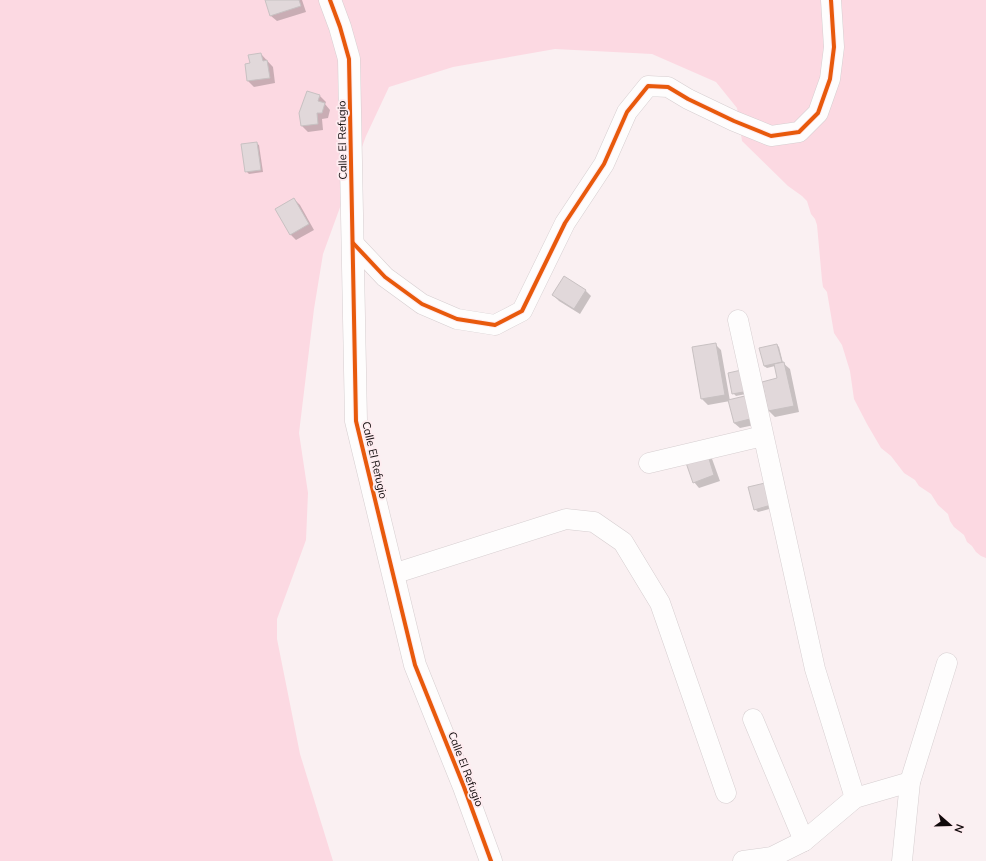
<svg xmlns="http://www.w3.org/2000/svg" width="986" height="861" font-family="Mulish,sans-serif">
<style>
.green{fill:#fcd9e2}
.shadow{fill:#0003}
.building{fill:#e1d8da;stroke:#c8c1c2}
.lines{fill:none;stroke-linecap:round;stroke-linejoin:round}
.minor-casing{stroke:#d6ced0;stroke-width:21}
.tertiary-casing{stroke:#d6ced0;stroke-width:23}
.minor{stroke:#fefdfd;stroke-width:20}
.tertiary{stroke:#fefdfd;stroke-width:22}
.cycleway-casing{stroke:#feecf0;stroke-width:6}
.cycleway{stroke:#e8590c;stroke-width:4}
.labels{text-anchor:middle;stroke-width:4;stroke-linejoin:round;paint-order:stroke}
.street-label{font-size:11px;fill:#100a0b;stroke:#feecf0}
</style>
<rect width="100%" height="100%" fill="#faf0f2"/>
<polygon class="green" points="0,0 986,0 986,558 981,556 976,552 972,546 967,542 964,535 954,527 950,521 948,514 938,505 931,494 919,486 915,480 904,473 891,456 881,448 867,424 854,399 850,371 842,345 834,333 827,292 823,287 822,280 817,225 815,219 811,214 807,201 802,196 788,186 742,141 737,108 716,82 652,54 555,49 453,67 389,87 366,136 323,254 314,309 299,433 308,493 306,540 277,619 277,639 300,754 333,861 0,861"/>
<g class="shadow">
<polygon points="266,0 302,0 306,12 277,21 271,16"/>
<polygon points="261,54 273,67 275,83 254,87 248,81 246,65 251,64"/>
<polygon points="307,92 320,96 326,102 325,104 330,110 328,118 322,119 323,130 308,132 302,126"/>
<polygon points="256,143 259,145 263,172 249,174 246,171"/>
<polygon points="294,199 300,205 314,230 296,240 290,234"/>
<polygon points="564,277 586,291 591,296 580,314 559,301 553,295"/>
<polygon points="715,344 721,350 730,401 759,424 740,428 734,423 730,401 708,405 702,399 693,348"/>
<polygon points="777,345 779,347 783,363 790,369 799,412 775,417 769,411 763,382 778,379 775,366 767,368 764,366"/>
<polygon points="746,371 751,393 736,396 733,393"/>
<polygon points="711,456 720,481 699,488 694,482 685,458"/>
<polygon points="767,486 773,508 758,512 755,509"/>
</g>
<g class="building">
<polygon points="265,0 299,0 301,6 270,16"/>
<polygon points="261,53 263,61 267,60 270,78 247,81 245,64 250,63 248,55"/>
<polygon points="307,91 320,95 318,101 325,103 322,113 317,113 318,124 301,126 299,113"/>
<polygon points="257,142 261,170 245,172 241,144"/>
<polygon points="294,198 309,224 290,235 275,209"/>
<polygon points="564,276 586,290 574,309 552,295"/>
<polygon points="716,343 725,395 701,399 692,347"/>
<polygon points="777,344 782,362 764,366 759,348"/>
<polygon points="784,362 794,406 768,411 762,382 777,378 774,364"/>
<polygon points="746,369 749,391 732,394 728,373"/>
<polygon points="749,395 754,418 734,423 728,400"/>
<polygon points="706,449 714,475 693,483 684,457"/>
<polygon points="765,483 771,505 754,510 748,487"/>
</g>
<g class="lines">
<defs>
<g id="minor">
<polyline points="353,243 385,277 422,304 457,319 495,325 522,311 565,223 604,164 627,112 648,86 668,87 688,99 734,121 771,136 799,132 818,113 830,79 834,47 831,0"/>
<polyline points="738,320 815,669 855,798"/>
<polyline points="649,463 763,436"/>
<polyline points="393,574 566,519 594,522 623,542 660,603 726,793"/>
<polyline points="753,719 804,841"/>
<polyline points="743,861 772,857 804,841 855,798 910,782"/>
<polyline points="902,861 910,782 947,663"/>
</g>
<polyline id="tertiary" points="330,0 340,27 349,59 356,421 415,665 464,787 491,861"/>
</defs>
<use href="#minor" class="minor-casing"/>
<use href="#tertiary" class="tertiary-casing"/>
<use href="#minor" class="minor"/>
<use href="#tertiary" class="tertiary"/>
<defs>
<g id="cycleway">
<polyline points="330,0 340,27 349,59 356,421 415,665 464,787 491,861"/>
<polyline points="353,243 385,277 422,304 457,319 495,325 522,311 565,223 604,164 627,112 648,86 668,87 688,99 734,121 771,136 799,132 818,113 830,79 834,47 831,0"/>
</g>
</defs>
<use href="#cycleway" class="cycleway-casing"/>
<use href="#cycleway" class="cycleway"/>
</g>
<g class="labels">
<g class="street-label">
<text transform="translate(342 140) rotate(-91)" y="4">Calle El Refugio</text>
<text transform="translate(375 460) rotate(77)" y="4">Calle El Refugio</text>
<text transform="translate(466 769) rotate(69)" y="4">Calle El Refugio</text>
</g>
</g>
<g transform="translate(950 825) rotate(110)" stroke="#feecf0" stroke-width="3" paint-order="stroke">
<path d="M0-3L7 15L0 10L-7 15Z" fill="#100a0b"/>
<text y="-6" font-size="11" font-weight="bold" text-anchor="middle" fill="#100a0b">N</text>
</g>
</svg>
